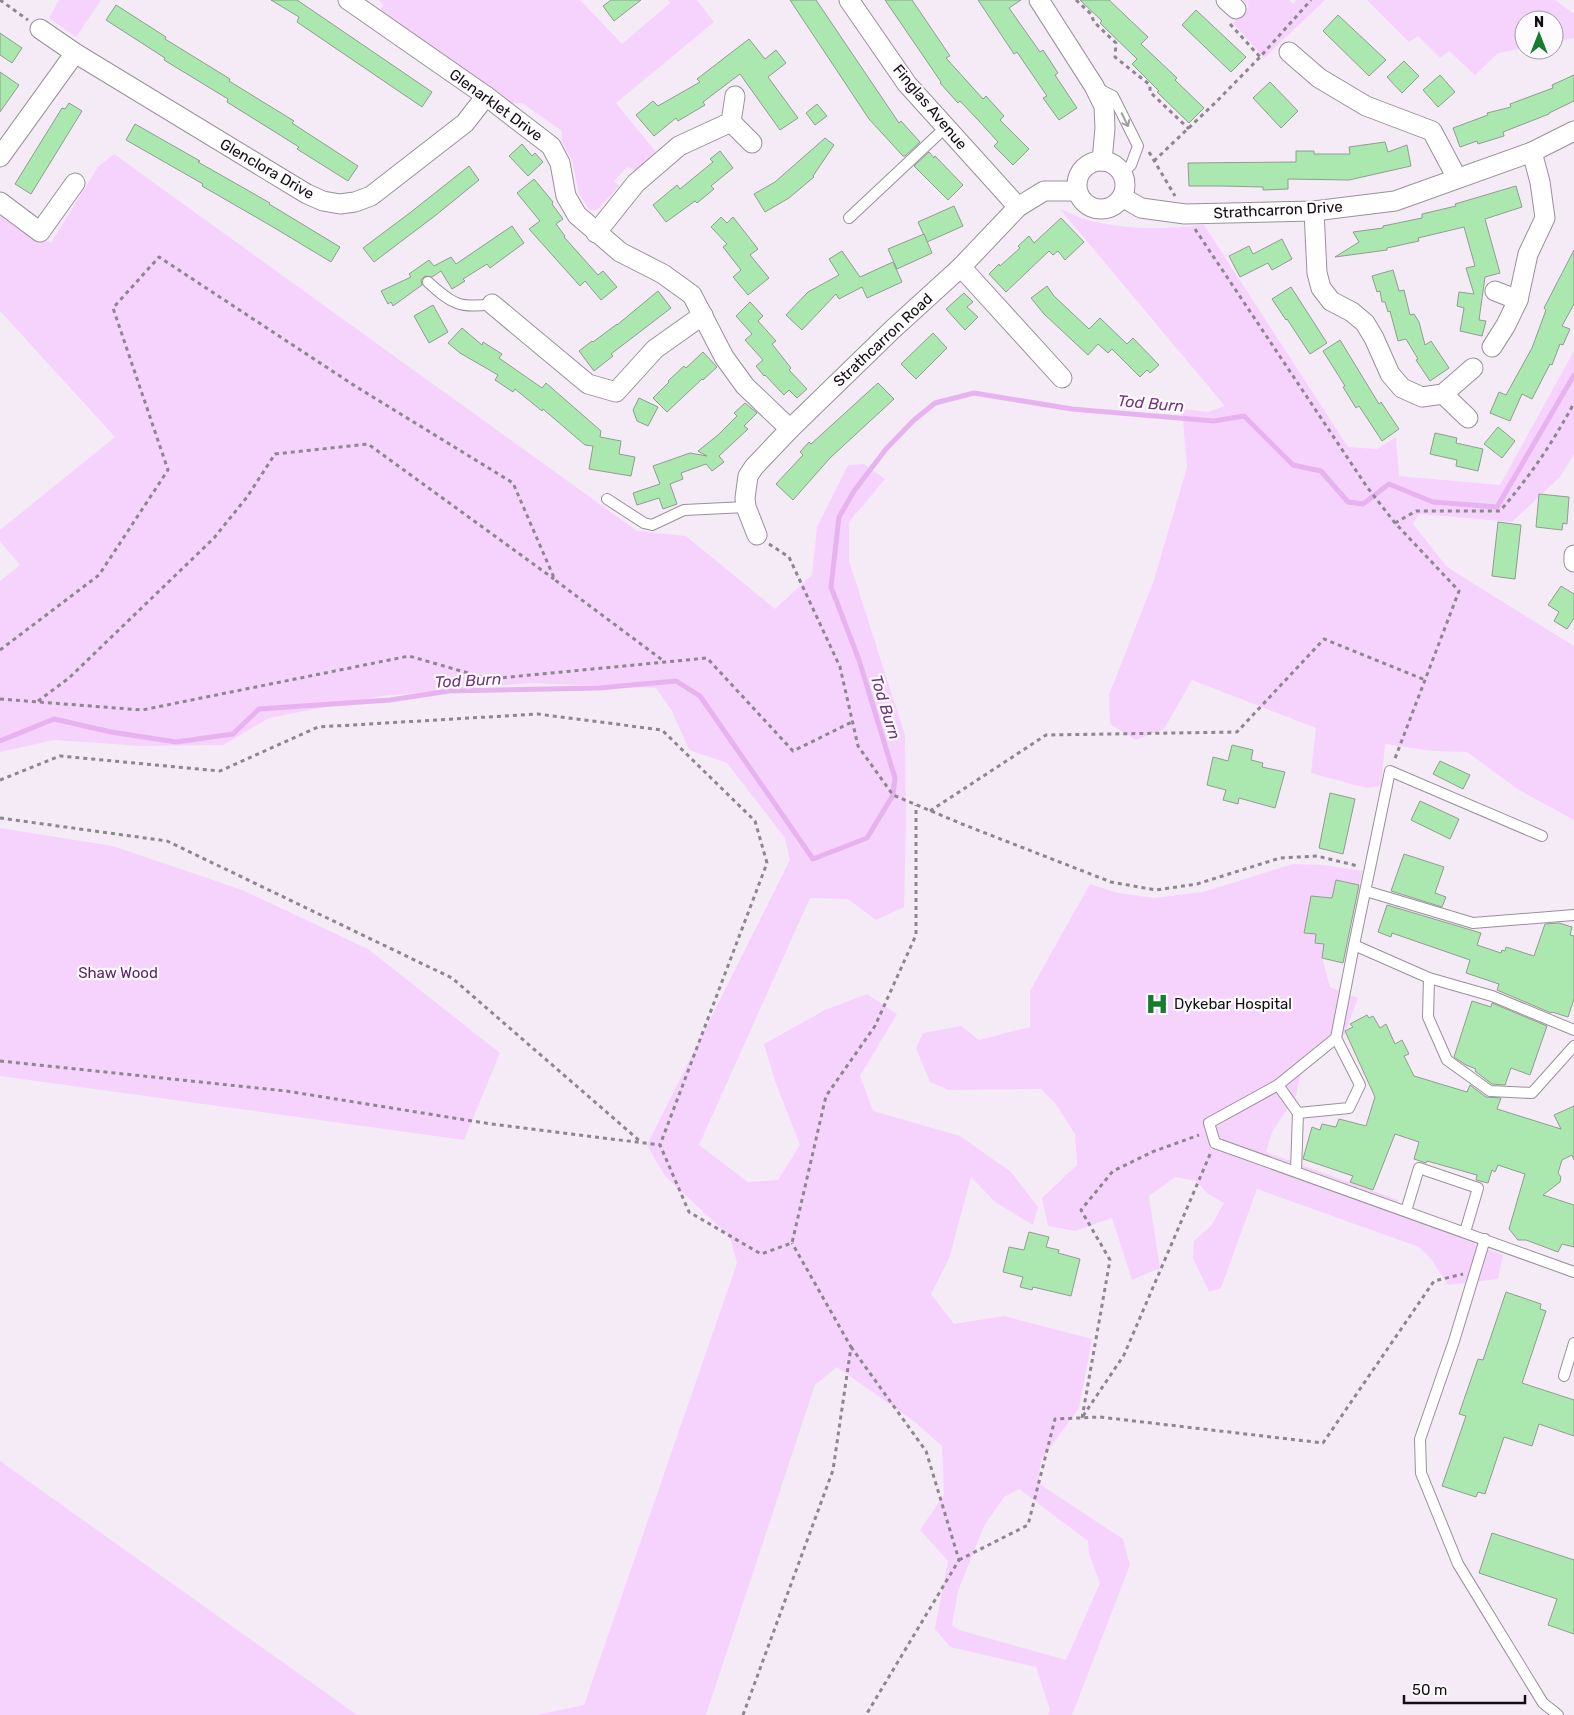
<svg xmlns="http://www.w3.org/2000/svg" width="1574" height="1715" font-family="Rubik,sans-serif">
<style>
.green{fill:#f6d3fd;fill-rule:evenodd}
.lines{fill:none;stroke-linecap:round;stroke-linejoin:round}
.stream{stroke:#e6b3f0;stroke-width:5}
.building{fill:#abe8af;stroke:#919c91}
.service-casing{stroke:#9a909b;stroke-width:12}
.minor-casing{stroke:#9a909b;stroke-width:21}
.path{stroke:#8d868e;stroke-width:3;stroke-dasharray:4 4;stroke-linecap:butt}
.service{stroke:#fff;stroke-width:10}
.minor{stroke:#fff;stroke-width:19}
.oneway{stroke:#a09fa0}
.labels{text-anchor:middle;stroke-width:4.5;stroke-linejoin:round;paint-order:stroke}
.street-label{font-size:15px;fill:#120e12;stroke:#fdfbfe}
.park-label{font-size:15px;fill:#5f236a;stroke:#fdfbfe}
.poi-label{font-size:15px;fill:#120e12;stroke:#fdfbfe;text-anchor:start}
.water-label{font-size:16px;font-style:italic;fill:#71357c;stroke:#fdfbfe}
</style>
<rect width="100%" height="100%" fill="#f5ebf7"/>
<g class="green">
<polygon points="59,0 101,0 76,37 49,18"/>
<polygon points="378,0 580,0 622,44 670,3 668,0 697,0 714,22 616,103 656,152 636,171 627,167 614,181 619,186 597,210 590,210 579,194 572,160 562,142 562,131 522,103 507,104 377,15 384,4"/>
<polygon points="1243,0 1289,0 1294,4 1296,0 1325,0 1264,58 1233,23 1249,6"/>
<polygon points="1367,0 1555,0 1574,14 1574,38 1554,42 1554,20 1524,20 1524,48 1498,53 1475,75 1449,51 1440,58 1418,36 1409,42"/>
<path d="M 114,154 L 637,531 L 686,536 L 775,609 L 812,575 L 817,527 L 848,465 L 864,464 L 885,479 L 849,522 L 849,561 L 905,735 L 906,820 L 904,907 L 876,920 L 848,899 L 810,898 L 699,1145 L 748,1182 L 778,1180 L 800,1145 L 775,1081 L 764,1044 L 825,1010 L 867,994 L 897,1014 L 860,1076 L 873,1111 L 960,1136 L 1011,1172 L 1038,1207 L 1033,1225 L 995,1202 L 971,1177 L 949,1259 L 931,1294 L 954,1324 L 1004,1316 L 1092,1339 L 1079,1408 L 1041,1460 L 1038,1483 L 1123,1539 L 1130,1565 L 1072,1715 L 1048,1715 L 1050,1710 L 1036,1667 L 950,1647 L 935,1629 L 948,1561 L 920,1530 L 944,1495 L 942,1446 L 915,1422 L 837,1367 L 815,1385 L 706,1715 L 536,1715 L 584,1705 L 737,1263 L 730,1237 L 665,1176 L 647,1145 L 790,860 L 785,838 L 727,763 L 689,750 L 672,711 L 656,688 L 529,683 L 382,696 L 269,718 L 223,745 L 141,746 L 54,740 L 0,752 L 0,581 L 20,565 L 0,541 L 0,530 L 115,437 L 0,311 L 0,212 L 51,243 L 98,167 ZM 1019,1489 L 1088,1541 L 1089,1554 L 1100,1583 L 1066,1660 L 959,1630 L 952,1625 L 958,1591 L 984,1526 L 1004,1497 Z"/>
<path d="M 1060,209 C 1072,214 1084,220 1096,222 C 1131,230 1169,229 1204,225 L 1348,447 L 1377,449 L 1396,437 L 1399,476 L 1500,485 L 1574,351 L 1574,454 L 1560,477 L 1512,522 L 1419,514 L 1413,524 L 1447,567 L 1574,646 L 1574,820 L 1519,790 L 1467,752 L 1432,751 L 1385,744 L 1381,786 L 1366,788 L 1311,773 L 1316,728 L 1192,680 L 1164,729 L 1136,740 L 1110,724 L 1109,695 L 1154,580 L 1187,467 L 1182,409 L 1208,412 L 1225,406 Z"/>
<polygon points="0,828 113,846 242,890 368,949 500,1053 464,1140 0,1076"/>
<polygon points="1293,864 1324,865 1363,871 1359,885 1336,880 1332,898 1311,896 1304,933 1316,934 1315,942 1324,944 1322,958 1330,987 1358,998 1344,1035 1300,1076 1296,1096 1272,1132 1266,1152 1398,1200 1396,1212 1503,1255 1498,1279 1448,1285 1431,1259 1419,1247 1257,1189 1221,1288 1209,1292 1193,1258 1194,1241 1211,1226 1224,1203 1208,1194 1196,1181 1175,1177 1149,1196 1160,1268 1132,1280 1112,1218 1075,1231 1048,1226 1042,1198 1077,1165 1075,1134 1055,1103 1041,1089 949,1090 930,1082 916,1048 923,1033 961,1026 979,1040 1030,1027 1030,991 1090,884 1118,893 1154,898 1203,892"/>
<polygon points="0,1461 357,1715 0,1715"/>
</g>
<g class="lines">
<polyline class="stream" points="0,741 54,719 111,732 176,742 233,734 259,709 390,700 449,691 599,688 676,681 700,696 813,859 867,838 893,795 895,778 859,660 831,587 839,517 854,491 886,449 913,421 935,403 974,393 1072,409 1214,421 1244,416 1293,465 1321,471 1348,502 1363,504 1389,484 1433,502 1497,507 1574,375"/>
</g>
<g class="building">
<polygon points="271,0 297,0 432,92 422,107 297,22 299,17"/>
<polygon points="611,0 641,0 614,21 603,6"/>
<polygon points="790,0 816,0 899,123 901,121 920,142 905,156 903,156 869,119"/>
<polygon points="885,0 912,0 950,56 946,58 983,99 986,96 1004,116 1000,120 1029,149 1013,165 994,146 998,142 979,121 960,101 958,103 940,83 941,82"/>
<polygon points="978,0 1021,0 1009,8 1040,52 1043,50 1058,73 1055,75 1077,108 1059,120 1043,98 1047,96 1017,52 1014,54"/>
<polygon points="1080,0 1109,0 1148,37 1141,44 1177,78 1175,80 1204,108 1189,123 1157,92 1159,91 1132,64 1137,59 1100,23 1102,21"/>
<polygon points="116,5 166,37 165,39 230,79 229,81 294,121 292,123 358,166 348,181 297,149 299,147 227,102 228,99 164,60 165,58 106,20"/>
<polygon points="1196,10 1246,57 1231,72 1182,25"/>
<polygon points="1338,15 1386,60 1369,76 1323,31"/>
<polygon points="0,33 22,48 12,63 0,55"/>
<polygon points="749,39 765,59 776,50 786,63 768,77 798,118 780,130 740,74 703,102 705,105 678,121 676,118 654,136 636,115 653,101 658,106 700,82 697,79"/>
<polygon points="1404,61 1419,76 1402,93 1387,77"/>
<polygon points="0,72 19,85 0,112"/>
<polygon points="1440,75 1455,92 1438,107 1423,90"/>
<polygon points="1574,75 1574,101 1549,113 1549,114 1503,132 1504,136 1478,144 1477,141 1460,147 1453,128 1488,115 1487,113 1511,107 1510,104 1553,88 1552,85"/>
<polygon points="1270,82 1298,111 1281,128 1253,98"/>
<polygon points="69,103 82,111 31,194 15,184 62,108 65,109"/>
<polygon points="817,104 827,116 815,125 806,113"/>
<polygon points="135,124 200,161 198,162 270,203 269,204 340,247 331,262 273,227 202,186 203,184 126,140"/>
<polygon points="825,138 834,145 813,176 814,177 789,198 765,212 754,194 775,182"/>
<polygon points="1385,142 1388,152 1407,145 1411,166 1349,180 1288,179 1288,189 1263,190 1263,187 1221,186 1189,186 1188,163 1296,162 1296,151 1314,151 1314,154 1350,154 1349,147"/>
<polygon points="522,144 532,156 535,153 543,162 528,176 509,156"/>
<polygon points="720,151 733,168 711,186 714,189 697,203 695,201 666,222 653,205 677,185 680,189 713,162 710,159"/>
<polygon points="929,152 934,158 935,156 963,185 948,200 914,166"/>
<polygon points="469,166 479,180 436,215 374,262 363,248 411,212"/>
<polygon points="534,179 553,202 552,204 563,219 556,224 565,236 564,237 598,275 603,271 617,287 601,300 585,281 580,286 529,229 540,221 517,193"/>
<polygon points="1516,186 1522,207 1485,219 1500,273 1485,277 1479,320 1486,321 1482,336 1460,331 1464,308 1457,306 1459,292 1474,294 1466,268 1475,266 1464,227 1418,238 1419,241 1387,248 1387,250 1335,257 1359,242 1353,232 1383,228 1383,226 1422,218 1422,214 1456,206 1455,204"/>
<polygon points="954,206 963,226 927,242 918,222"/>
<polygon points="721,217 727,223 733,217 758,249 750,255 769,278 748,295 733,277 741,270 723,247 727,244 711,227"/>
<polygon points="1061,218 1084,242 1065,260 1058,251 1053,255 1049,251 1006,292 989,274 999,264 1000,266 1020,248 1018,246 1029,236 1034,243"/>
<polygon points="512,226 524,243 490,268 487,264 463,279 465,281 452,289 441,271 432,277 425,276 421,280 422,285 393,306 391,302 388,304 381,291 411,277 409,274 429,260 434,266 451,257 456,264"/>
<polygon points="924,234 932,253 897,269 888,249"/>
<polygon points="1282,239 1292,259 1272,270 1268,263 1240,277 1229,256 1249,246 1253,254"/>
<polygon points="1574,250 1574,304 1562,326 1570,329 1563,345 1560,344 1552,365 1550,364 1532,399 1522,394 1510,421 1490,413 1499,392 1506,395 1532,348 1546,310 1544,308"/>
<polygon points="842,251 860,277 893,262 902,282 867,298 862,287 839,299 836,294 802,330 786,315 808,292 839,275 829,259"/>
<polygon points="1393,270 1399,291 1404,290 1410,315 1414,314 1419,322 1425,345 1431,341 1449,368 1430,381 1416,360 1418,359 1406,339 1398,341 1390,311 1388,312 1385,302 1382,302 1380,291 1377,292 1372,276"/>
<polygon points="1047,286 1054,296 1089,329 1100,318 1127,344 1133,338 1159,365 1150,373 1147,370 1140,377 1112,349 1108,353 1098,344 1088,355 1044,314 1031,298"/>
<polygon points="1291,287 1327,343 1310,354 1287,319 1286,320 1272,299"/>
<polygon points="658,291 671,308 611,354 613,356 594,371 579,351 592,341 593,342 617,324 617,325"/>
<polygon points="964,293 973,302 967,307 978,317 965,330 946,309"/>
<polygon points="750,302 763,316 758,321 776,341 772,344 791,368 789,370 807,389 797,398 789,390 784,395 765,375 764,376 756,366 763,360 745,340 752,334 736,316"/>
<polygon points="433,305 448,332 429,343 414,316"/>
<polygon points="462,328 482,345 483,342 502,354 499,358 542,388 546,383 601,431 600,437 621,441 619,454 635,457 631,476 589,469 593,446 585,445 543,409 542,411 515,389 513,392 495,380 498,375 460,353 448,343"/>
<polygon points="933,333 947,348 916,379 901,364"/>
<polygon points="1340,340 1379,404 1381,402 1399,429 1382,441 1359,406 1356,408 1343,387 1345,386 1323,351"/>
<polygon points="703,352 717,367 703,380 702,379 667,412 653,398 669,382 668,381 684,366 686,368"/>
<polygon points="878,383 894,399 830,458 793,500 776,484 803,455 800,452 809,442 811,444"/>
<polygon points="639,398 658,407 648,426 637,421 633,410"/>
<polygon points="745,403 757,413 744,426 748,429 719,456 724,462 712,471 706,464 681,473 683,479 670,484 677,504 663,509 659,498 637,505 633,493 660,484 653,466 690,453 707,456 698,451 718,435 737,416 734,413"/>
<polygon points="1498,427 1515,441 1502,458 1484,444"/>
<polygon points="1435,433 1457,438 1456,443 1483,449 1478,471 1456,466 1457,460 1430,454"/>
<polygon points="1539,494 1569,497 1567,524 1563,523 1562,530 1536,527"/>
<polygon points="1498,522 1521,525 1515,579 1492,576"/>
<polygon points="1561,586 1574,594 1574,618 1567,629 1554,621 1559,612 1548,605"/>
<polygon points="1232,745 1253,750 1251,760 1263,763 1262,767 1285,772 1275,808 1239,798 1238,804 1223,800 1226,790 1207,785 1213,757 1228,761"/>
<polygon points="1440,761 1470,775 1463,789 1433,774"/>
<polygon points="1330,793 1355,799 1343,854 1319,848"/>
<polygon points="1420,801 1459,819 1450,839 1411,820"/>
<polygon points="1404,854 1444,867 1435,893 1446,897 1442,907 1391,891"/>
<polygon points="1336,880 1359,885 1343,963 1322,958 1324,944 1315,943 1316,934 1304,933 1311,896 1332,898"/>
<polygon points="1387,905 1481,933 1477,945 1501,953 1502,950 1505,951 1506,947 1534,956 1545,924 1559,923 1572,927 1570,935 1574,936 1574,999 1568,1017 1552,1012 1551,1013 1497,990 1499,984 1466,973 1470,960 1392,933 1391,937 1378,932"/>
<polygon points="1472,1001 1491,1007 1492,1003 1547,1026 1530,1075 1511,1068 1505,1085 1492,1084 1475,1071 1476,1069 1466,1065 1454,1057"/>
<polygon points="1367,1015 1369,1018 1373,1016 1380,1028 1386,1024 1395,1044 1402,1040 1409,1054 1404,1056 1414,1076 1467,1092 1470,1085 1486,1097 1501,1098 1497,1109 1561,1129 1554,1115 1574,1106 1574,1160 1572,1155 1562,1160 1558,1173 1561,1177 1560,1182 1543,1195 1574,1205 1574,1247 1562,1244 1558,1252 1526,1240 1518,1240 1509,1229 1525,1174 1498,1165 1495,1172 1492,1170 1488,1183 1476,1180 1477,1175 1427,1161 1426,1163 1414,1159 1419,1142 1395,1134 1373,1190 1350,1182 1353,1176 1303,1159 1312,1127 1320,1130 1322,1124 1336,1127 1339,1119 1366,1126 1375,1097 1345,1031 1353,1027 1350,1024"/>
<polygon points="1029,1232 1049,1237 1046,1247 1059,1250 1058,1253 1080,1259 1071,1296 1033,1287 1032,1290 1020,1287 1023,1277 1003,1272 1009,1247 1024,1250"/>
<polygon points="1506,1292 1541,1304 1540,1309 1546,1311 1522,1383 1574,1400 1574,1436 1539,1424 1532,1446 1504,1437 1485,1494 1478,1492 1476,1497 1442,1486 1466,1416 1459,1414 1478,1359 1483,1360"/>
<polygon points="1492,1533 1574,1560 1574,1634 1548,1625 1557,1599 1479,1573"/>
</g>
<g class="lines">
<defs>
<g id="service">
<polyline points="1097,88 1113,96 1138,146 1131,165 1122,173"/>
<polyline points="849,218 946,127"/>
<path d="M 428,282 C 452,304 460,309 492,304"/>
<polyline points="607,499 644,523 652,525 684,510 746,507"/>
<polyline points="1542,836 1390,771 1354,945 1429,978 1492,996 1574,1030"/>
<polyline points="1366,891 1473,923 1574,915"/>
<polyline points="1354,945 1336,1038 1278,1085 1209,1123 1215,1143 1574,1272"/>
<polyline points="1429,978 1428,1017 1447,1060 1490,1091 1532,1093 1574,1046"/>
<polyline points="1278,1085 1298,1113 1296,1171"/>
<polyline points="1298,1113 1349,1108 1360,1085 1336,1038"/>
<polyline points="1406,1211 1419,1168 1478,1188 1465,1232"/>
<polyline points="1485,1239 1454,1341 1420,1439 1421,1473 1458,1564 1543,1703 1558,1715"/>
<polyline points="1564,1376 1574,1343"/>
</g>
<g id="minor">
<polyline points="348,0 486,96 551,146 560,163 566,196 577,215 620,252 663,274 692,295 724,357 745,386 790,429"/>
<polyline points="849,0 907,84 1018,207"/>
<polyline points="1039,0 1094,86 1104,106 1105,128 1102,161"/>
<polyline points="1226,0 1236,9"/>
<polyline points="40,29 75,53 307,194 323,201 340,204 355,202 371,196 465,123 486,96"/>
<polyline points="1289,52 1319,78 1366,106 1432,131 1457,178"/>
<polyline points="731,122 752,143"/>
<polyline points="0,157 75,53"/>
<circle cx="1101" cy="185" r="24"/>
<polyline points="1122,197 1141,208 1185,214 1314,211 1395,201 1532,152 1574,131"/>
<polyline points="0,202 40,232 75,183"/>
<polyline points="1314,211 1317,273 1321,288 1331,301 1352,312 1365,323 1374,338 1390,374 1402,388 1422,397 1443,394 1473,368"/>
<polyline points="596,233 636,183 679,146 731,122 735,96"/>
<polyline points="961,267 1062,378"/>
<polyline points="1495,291 1518,300"/>
<polyline points="492,304 588,384 616,392 655,349 703,315"/>
<polyline points="1492,347 1506,325 1518,300 1528,254 1545,218 1540,182 1532,152"/>
<polyline points="1443,394 1468,418"/>
<polyline points="757,535 746,507 745,498 748,476 754,467 790,429 893,329 961,267 1018,207 1044,191 1076,191"/>
<polyline points="1574,555 1574,562"/>
</g>
</defs>
<use href="#service" class="service-casing"/>
<use href="#minor" class="minor-casing"/>
<g class="path">
<polyline points="0,0 28,20"/>
<polyline points="1076,0 1091,14 1094,22 1116,43 1115,57 1150,85 1150,92 1189,129"/>
<polyline points="1230,24 1260,57"/>
<polyline points="1149,152 1175,196"/>
<polyline points="1154,161 1217,101 1260,57 1311,0"/>
<polyline points="1195,229 1367,487 1395,523 1459,591 1394,761"/>
<path d="M 1395,523 L 1416,511 L 1500,511 C 1530,476 1552,444 1574,403"/>
<polyline points="769,544 789,557 840,667 858,746 893,795 962,824 1111,882 1156,890 1197,884 1280,858 1317,856 1358,866"/>
<polyline points="0,650 99,575 168,470 113,308 159,257 355,386 513,483 555,580 665,662"/>
<polyline points="0,699 142,710 409,656 489,679 707,658 793,751 852,722"/>
<polyline points="38,701 69,678 214,538 247,497 275,454 368,444 554,579"/>
<polyline points="0,780 60,756 220,771 318,727 538,714 662,730 755,821 767,863 660,1145 689,1212 761,1254 792,1243 826,1096 875,1026 916,935 916,805"/>
<polyline points="930,811 1046,735 1237,732 1324,639 1425,680"/>
<polyline points="0,818 167,841 452,978 641,1142"/>
<polyline points="0,1061 286,1091 491,1124 660,1145"/>
<polyline points="851,1347 926,1451 959,1560 866,1715"/>
<polyline points="1083,1416 1124,1355 1211,1152"/>
<polyline points="1082,1418 1110,1260 1081,1210 1113,1171 1152,1152 1199,1135"/>
<polyline points="959,1560 1028,1525 1055,1419 1100,1417 1323,1443 1434,1281 1463,1274"/>
<polyline points="743,1715 833,1470 851,1347 792,1243"/>
</g>
<use href="#service" class="service"/>
<use href="#minor" class="minor"/>
</g>
<defs><path id="oneway-shaft" d="M-6 0H5M1.5-3L5.5 0L1.5 3" fill="none" stroke-width="1.6" stroke-linecap="round" stroke-linejoin="round" transform="scale(1.25)"/></defs>
<use class="oneway" href="#oneway-shaft" transform="translate(1125 120) rotate(64)"/>
<defs>
<symbol id="hospital-bare" viewBox="-9 -9 18 18"><path d="M-5-5h3v3.5h4V-5h3V5h-3V1.5h-4V5h-3Z" fill="#187b2e" stroke="#fdfbfe" stroke-width="2.5" paint-order="stroke"/></symbol>
</defs>
<g fill-rule="evenodd">
<use href="#hospital-bare" x="1141" y="988" width="32" height="32"/>
</g>
<g class="labels">
<g class="street-label">
<text transform="translate(496 105) rotate(36)" y="5">Glenarklet Drive</text>
<text transform="translate(930 107) rotate(50)" y="5">Finglas Avenue</text>
<text transform="translate(267 169) rotate(30)" y="5">Glenclora Drive</text>
<text transform="translate(1278 210) rotate(-3)" y="5">Strathcarron Drive</text>
<text transform="translate(883 340) rotate(-43)" y="5">Strathcarron Road</text>
</g>
<g class="park-label">
<text x="118" y="978">Shaw Wood</text>
</g>
<g class="poi-label">
<text x="1174" y="1009">Dykebar Hospital</text>
</g>
<g class="water-label">
<text transform="translate(1151 403) rotate(5)" y="6">Tod Burn</text>
<text transform="translate(468 680) rotate(-3)" y="6">Tod Burn</text>
<text transform="translate(886 707) rotate(73)" y="6">Tod Burn</text>
</g>
</g>
<g transform="translate(1539 35)"><circle r="24" fill="#fdfbfe" stroke="#9f9ca0"/>
<path d="M0-4L9 19L0 12L-9 19Z" fill="#187b2e"/>
<text y="-8" font-size="14" font-weight="bold" text-anchor="middle" fill="#120e12">N</text>
</g>
<path d="M1404 1695v8h121v-8" fill="none" stroke="#120e12" stroke-width="2.5"/>
<text x="1412" y="1695" font-size="15" fill="#120e12" stroke="#fdfbfe" stroke-width="4" paint-order="stroke">50 m</text>
</svg>
